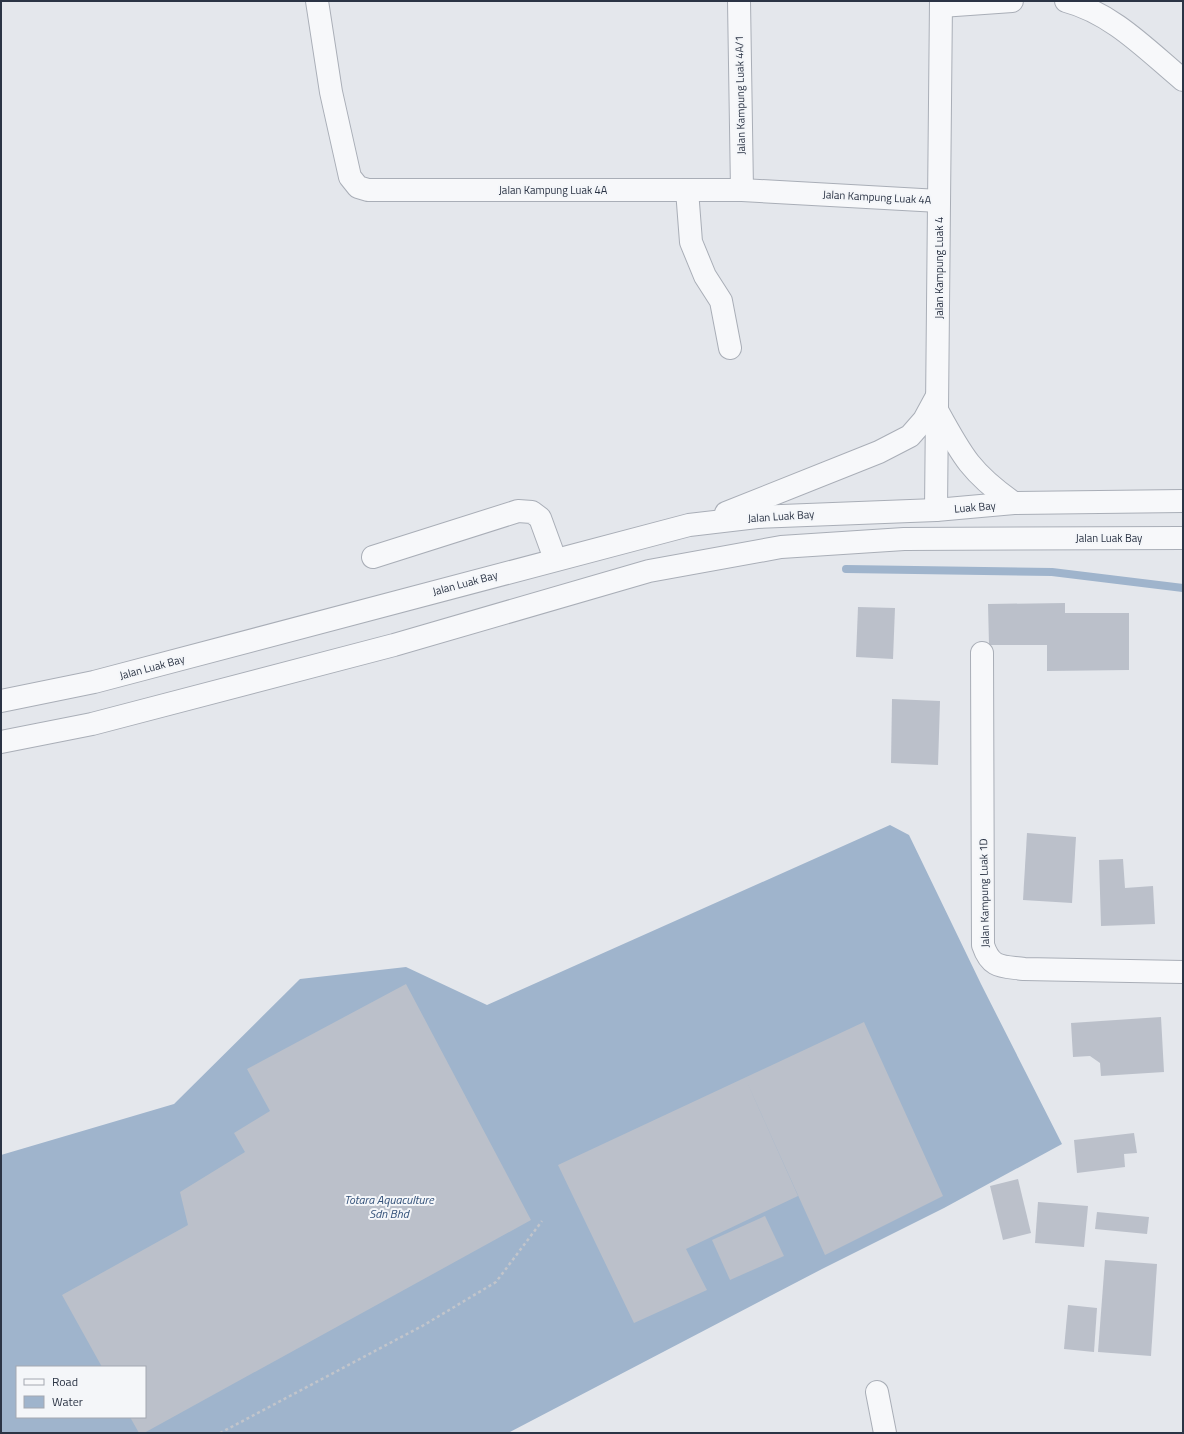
<svg xmlns="http://www.w3.org/2000/svg" width="1184" height="1434" font-family="'Titillium Web',sans-serif">
<style>
.water{fill:#9fb4cc;fill-rule:evenodd}
.lines{fill:none;stroke-linecap:round;stroke-linejoin:round}
.stream{stroke:#9fb4cc;stroke-width:8}
.building{fill:#bbc0ca}
.minor-casing{stroke:#a9aeb7;stroke-width:24}
.path{stroke:#c2c5cb;stroke-width:2.5;stroke-dasharray:3 3;stroke-linecap:butt}
.minor{stroke:#f7f8fa;stroke-width:22}
.labels{text-anchor:middle;stroke-width:4;stroke-linejoin:round;paint-order:stroke}
.street-label{font-size:11px;fill:#2b3445;stroke:#f4f6f9}
.water-label{font-size:12px;font-style:italic;fill:#34527a;stroke:#f4f6f9}
</style>
<rect width="100%" height="100%" fill="#e4e7ec"/>
<path class="water" d="M 890,825 L 909,835 L 981,984 L 1062,1144 L 944,1208 L 822,1269 L 508,1433 L 1,1433 L 1,1155 L 174,1104 L 300,979 L 406,967 L 487,1005 ZM 17,1367 L 145,1367 L 145,1417 L 17,1417 Z"/>
<g class="lines">
<polyline class="stream" points="846,569 1052,572 1183,588"/>
</g>
<g class="building">
<polygon points="1065,603 1065,613 1129,613 1129,670 1047,671 1047,645 989,645 988,604"/>
<polygon points="858,607 895,608 893,659 856,657"/>
<polygon points="892,699 940,701 938,765 891,763"/>
<polygon points="1027,833 1076,837 1072,903 1023,900"/>
<polygon points="1123,859 1125,888 1153,886 1155,924 1101,926 1099,860"/>
<polygon points="406,984 531,1220 144,1433 139,1433 130,1417 145,1417 145,1367 102,1367 62,1295 188,1225 180,1192 245,1152 234,1133 270,1111 247,1069"/>
<polygon points="1161,1017 1164,1072 1101,1076 1100,1063 1090,1056 1073,1057 1071,1023"/>
<polygon points="864,1022 943,1196 825,1255 746,1080 798,1196 686,1249 707,1290 634,1323 558,1165"/>
<polygon points="1134,1133 1137,1153 1124,1154 1125,1167 1077,1173 1074,1140"/>
<polygon points="1018,1179 1031,1233 1003,1240 990,1186"/>
<polygon points="1038,1202 1088,1206 1084,1247 1035,1243"/>
<polygon points="1097,1212 1149,1217 1147,1234 1095,1229"/>
<polygon points="765,1216 784,1256 730,1280 712,1240"/>
<polygon points="1105,1260 1157,1264 1151,1356 1098,1352"/>
<polygon points="1068,1305 1097,1308 1094,1352 1064,1349"/>
</g>
<g class="lines">
<defs>
<g id="minor">
<polyline points="317,1 331,92 350,177 358,187 368,190 742,190 939,201"/>
<polyline points="739,1 742,190"/>
<path d="M 1066,1 C 1112,13 1147,50 1183,80"/>
<polyline points="941,6 1012,1"/>
<polyline points="687,190 691,242 705,276 721,301 730,348"/>
<path d="M 938,412 C 962,456 972,474 1014,503"/>
<polyline points="936,510 941,1"/>
<polyline points="726,513 879,452 910,436 924,420 937,396"/>
<polyline points="373,557 518,511 532,512 540,518 555,559"/>
<path d="M 982,653 L 983,945 C 991,969 1002,966 1024,969 L 1183,972"/>
<polyline points="1,701 94,682 689,525 757,517 936,510 1014,503 1183,501"/>
<polyline points="1,742 92,724 394,645 649,571 781,547 904,539 1183,538"/>
<polyline points="877,1392 885,1433"/>
</g>
</defs>
<use href="#minor" class="minor-casing"/>
<polyline class="path" points="220,1433 424,1325 496,1282 542,1221"/>
<use href="#minor" class="minor"/>
</g>
<g class="labels">
<g class="street-label">
<text transform="translate(740 95) rotate(-91)" y="4">Jalan Kampung Luak 4A/1</text>
<text x="553" y="194">Jalan Kampung Luak 4A</text>
<text transform="translate(877 197) rotate(3)" y="4">Jalan Kampung Luak 4A</text>
<text transform="translate(939 268) rotate(-90)" y="4">Jalan Kampung Luak 4</text>
<text transform="translate(975 507) rotate(-5)" y="4">Luak Bay</text>
<text transform="translate(781 516) rotate(-4)" y="4">Jalan Luak Bay</text>
<text x="1109" y="542">Jalan Luak Bay</text>
<text transform="translate(465 583) rotate(-15)" y="4">Jalan Luak Bay</text>
<text transform="translate(152 667) rotate(-15)" y="4">Jalan Luak Bay</text>
<text transform="translate(984 893) rotate(-91)" y="4">Jalan Kampung Luak 1D</text>
</g>
<g class="water-label">
<text x="389" y="1204">Totara Aquaculture<tspan x="389" dy="14">Sdn Bhd</tspan></text>
</g>
</g>
<rect width="1184" height="1434" fill="none" stroke="#2b3445" stroke-width="4"/>
<rect x="16" y="1366" width="130" height="52" fill="#f4f6f9" stroke="#a4a8b1"/>
<rect x="24" y="1379" width="20" height="6" fill="#f7f8fa" stroke="#a4a8b1"/>
<text x="52" y="1386" font-size="12" fill="#2b3445">Road</text>
<rect x="24" y="1396" width="20" height="12" fill="#9fb4cc" stroke="#a4a8b1"/>
<text x="52" y="1406" font-size="12" fill="#2b3445">Water</text>
</svg>
